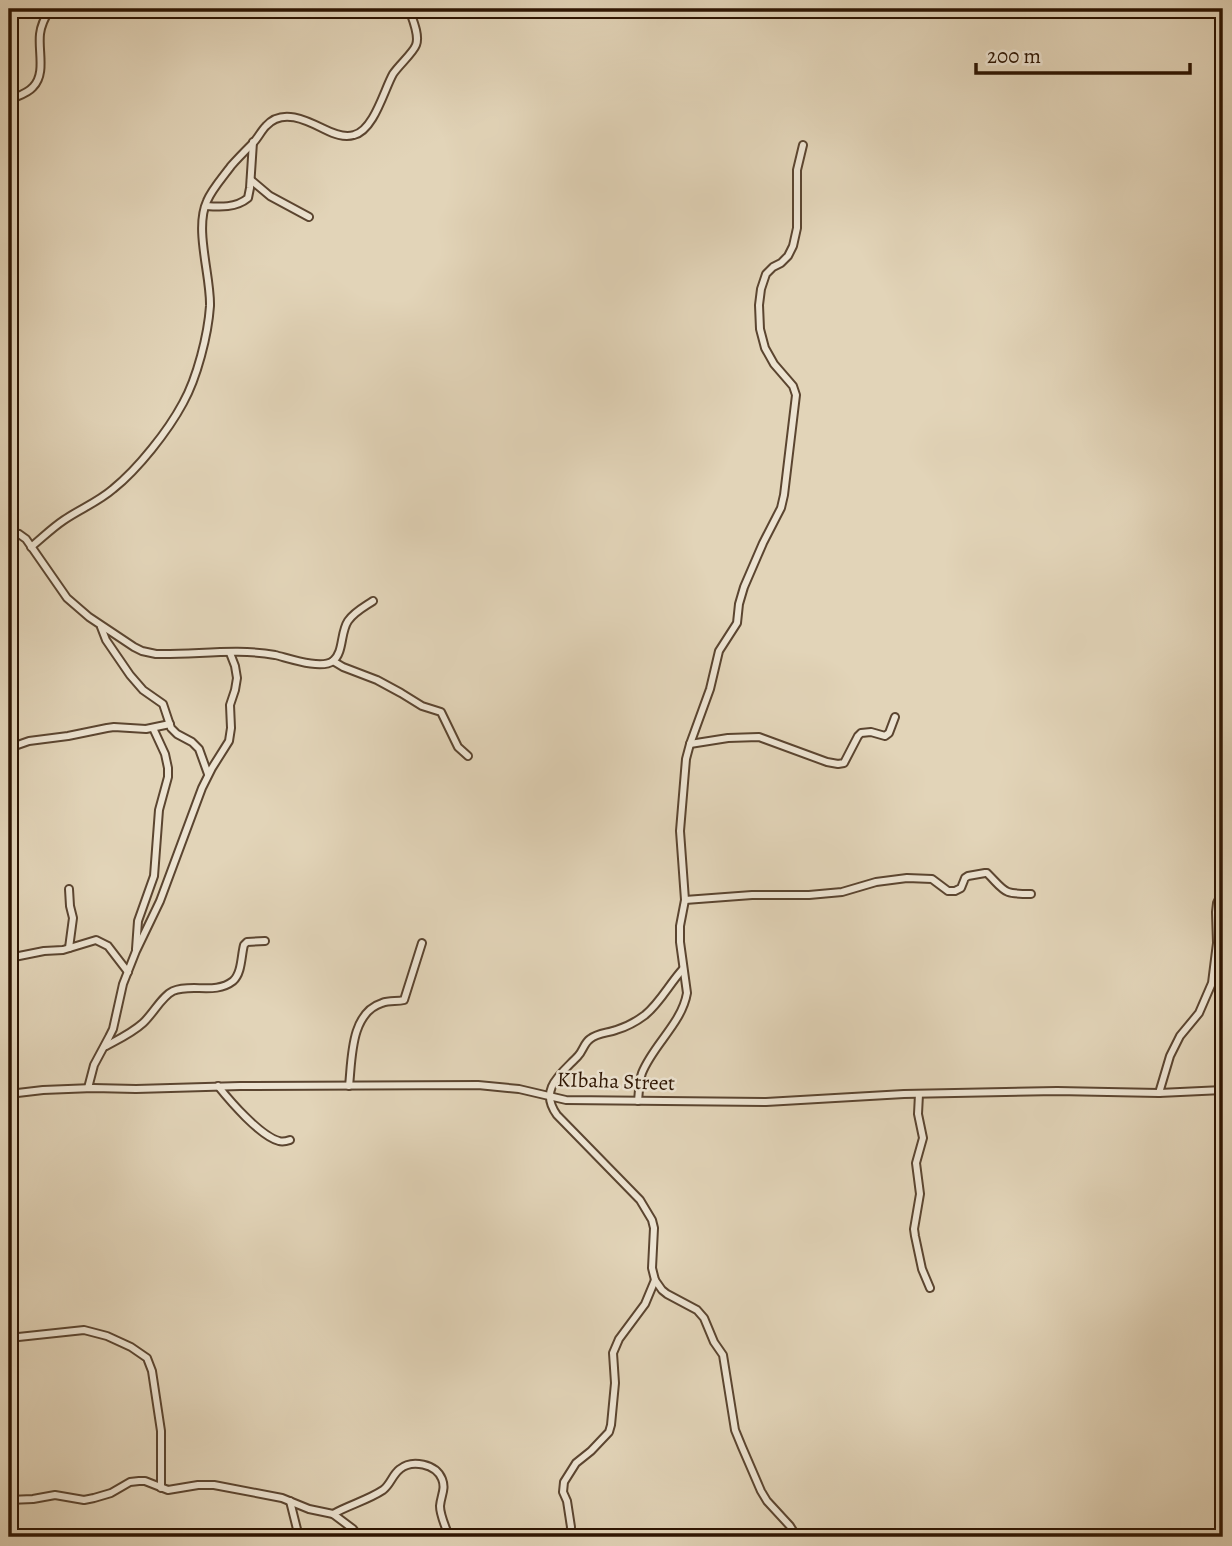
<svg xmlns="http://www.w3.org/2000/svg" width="1232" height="1546" font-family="Alegreya,serif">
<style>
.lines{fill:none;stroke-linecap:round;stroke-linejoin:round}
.minor-casing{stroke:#5b4530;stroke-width:10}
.minor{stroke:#ece3d1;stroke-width:6}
.labels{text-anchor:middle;stroke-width:5;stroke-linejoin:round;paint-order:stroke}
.street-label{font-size:21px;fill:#2e1502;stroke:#ece3d1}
</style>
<rect width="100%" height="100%" fill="#e2d4b8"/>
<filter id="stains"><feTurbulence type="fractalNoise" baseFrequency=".00286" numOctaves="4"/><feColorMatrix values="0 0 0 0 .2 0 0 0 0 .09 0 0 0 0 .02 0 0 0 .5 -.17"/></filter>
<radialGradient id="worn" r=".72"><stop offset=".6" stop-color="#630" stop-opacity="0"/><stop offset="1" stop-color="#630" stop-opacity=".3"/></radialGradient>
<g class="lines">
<defs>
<g id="minor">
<path d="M 9,100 C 17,96 27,94 33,87 C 46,74 38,51 40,34 C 41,25 45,17 50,9"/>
<polyline points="251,180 270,196 309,217"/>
<path d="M 206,206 C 220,207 236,208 248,198 L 250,188 L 253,142"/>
<path d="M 9,532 L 19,534 L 26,539 L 67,598 L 89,617 L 134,647 L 142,651 L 156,654 C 195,655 237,648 275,655 C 288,658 321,670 333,661 C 344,652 340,633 348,621 C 354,612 364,607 373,601"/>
<path d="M 31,547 C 42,538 52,528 64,520 C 80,509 98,502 113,489 C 138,469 168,431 183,403 C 197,378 208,335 210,306 C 211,276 194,229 207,201 C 212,189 223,177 231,166 C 238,158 245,151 253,143 C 258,138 261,131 266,126 C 282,108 306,120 324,129 C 334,134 344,138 354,135 C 374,130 384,90 393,74 C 399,65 413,53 416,45 C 420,35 412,18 409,9"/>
<polyline points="101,627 106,640 130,675 143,690 163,704 171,728 177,734 192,742 199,749 208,774"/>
<polyline points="333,661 343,667 377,680 401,693 422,706 441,712 458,747 468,756"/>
<polyline points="690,744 728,738 759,737 827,762 838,764 844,763 858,736 861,733 871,732 885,736 889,733 895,717"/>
<polyline points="9,748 29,741 68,736 107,728 114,727 146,729 170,724"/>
<path d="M 685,900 L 752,895 L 809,895 L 842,892 L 876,882 L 907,878 L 932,879 L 948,891 L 955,891 L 961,888 L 965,878 L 968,876 L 985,873 L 987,873 C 1006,892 1002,894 1031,894"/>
<polyline points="69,948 73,918 70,906 69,889"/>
<polyline points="136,949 138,921 154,876 159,810 168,777 168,768 165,754 153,728"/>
<polyline points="9,958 44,951 63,950 96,940 108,946 128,972"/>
<path d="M 683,969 C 670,983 660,1003 645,1015 C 637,1021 626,1027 616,1030 C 608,1033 597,1033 590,1039 C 584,1043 583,1051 578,1056 C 561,1074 538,1089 557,1115 L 640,1200 L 652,1220 L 654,1228 L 652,1268 L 655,1280 L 662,1290 L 667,1294 L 697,1310 L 704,1318 L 714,1342 L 723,1355 L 735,1430 L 742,1447 L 761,1491 L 767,1501 L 790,1526 L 797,1537"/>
<path d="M 106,1046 C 119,1039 132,1033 143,1023 C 153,1014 162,996 173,991 C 192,983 215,995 233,981 C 242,973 241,956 244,945 L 247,942 L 265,941"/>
<path d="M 218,1086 C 230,1101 260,1136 279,1141 C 282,1142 287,1141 290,1140"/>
<path d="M 349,1086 C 352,1060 350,1013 382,1003 C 390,1000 397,1002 404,1000 L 422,943"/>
<polyline points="88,1088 94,1065 109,1037 113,1029 123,984 136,951 160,901 202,788 212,768 229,741 231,728 230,705 235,690 237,678 235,666 230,653"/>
<polyline points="1159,1093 1170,1056 1180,1036 1199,1013 1212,983 1217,943 1216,912 1217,903 1223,891"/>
<polyline points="9,1094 43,1090 93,1088 136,1089 240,1086 478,1085 519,1089 566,1100 766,1102 904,1094 1057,1091 1159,1093 1223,1090"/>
<polyline points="919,1094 918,1114 923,1138 916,1163 920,1194 914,1229 915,1236 922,1269 930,1288"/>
<path d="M 638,1101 C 639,1092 639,1081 642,1073 C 653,1045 682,1023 687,993 L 680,942 L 680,926 L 685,900 L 680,831 L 686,759 L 690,744 L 710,689 L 719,651 L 737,623 L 739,604 L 744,587 L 763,543 L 781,508 L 784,495 L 796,395 L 793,386 L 774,364 L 765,348 L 760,329 L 759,305 L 761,289 L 766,274 L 773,267 L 781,263 L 788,256 L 793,246 L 797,228 L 797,170 L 803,145"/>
<polyline points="9,1338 84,1330 107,1336 131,1347 147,1358 152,1371 161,1431 161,1488"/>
<polyline points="9,1500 33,1499 55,1495 84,1500 94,1498 111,1493 130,1482 139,1481 145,1481 168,1490 198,1485 214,1485 282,1498 309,1509 333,1514 353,1529 359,1537"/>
<polyline points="290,1501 299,1537"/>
<path d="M 333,1514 C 349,1505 368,1500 383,1490 C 391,1484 392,1475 400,1469 C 412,1459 436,1464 442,1479 C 446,1489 441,1495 440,1506 C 440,1516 446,1527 449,1537"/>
<polyline points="570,1537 571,1527 567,1501 563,1492 564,1482 576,1463 591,1451 609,1432 611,1425 615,1383 613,1353 619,1339 645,1304 655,1280"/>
</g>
</defs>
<use href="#minor" class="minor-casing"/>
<use href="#minor" class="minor"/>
</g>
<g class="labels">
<g class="street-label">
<text transform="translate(616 1081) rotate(2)" y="7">KIbaha Street</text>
</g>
</g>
<rect width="1232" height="1546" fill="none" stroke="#e2d4b8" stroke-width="35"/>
<rect x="10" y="10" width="1211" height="1525" fill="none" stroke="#2e1502" stroke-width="3.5"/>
<rect x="18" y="18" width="1197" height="1511" fill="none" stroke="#2e1502" stroke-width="2"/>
<path d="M976 63v10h214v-10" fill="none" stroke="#2e1502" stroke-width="3.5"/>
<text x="987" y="63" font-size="21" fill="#2e1502" stroke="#ece3d1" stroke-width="5" paint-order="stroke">200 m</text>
<rect width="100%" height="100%" filter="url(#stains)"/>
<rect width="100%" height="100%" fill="url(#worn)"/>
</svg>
